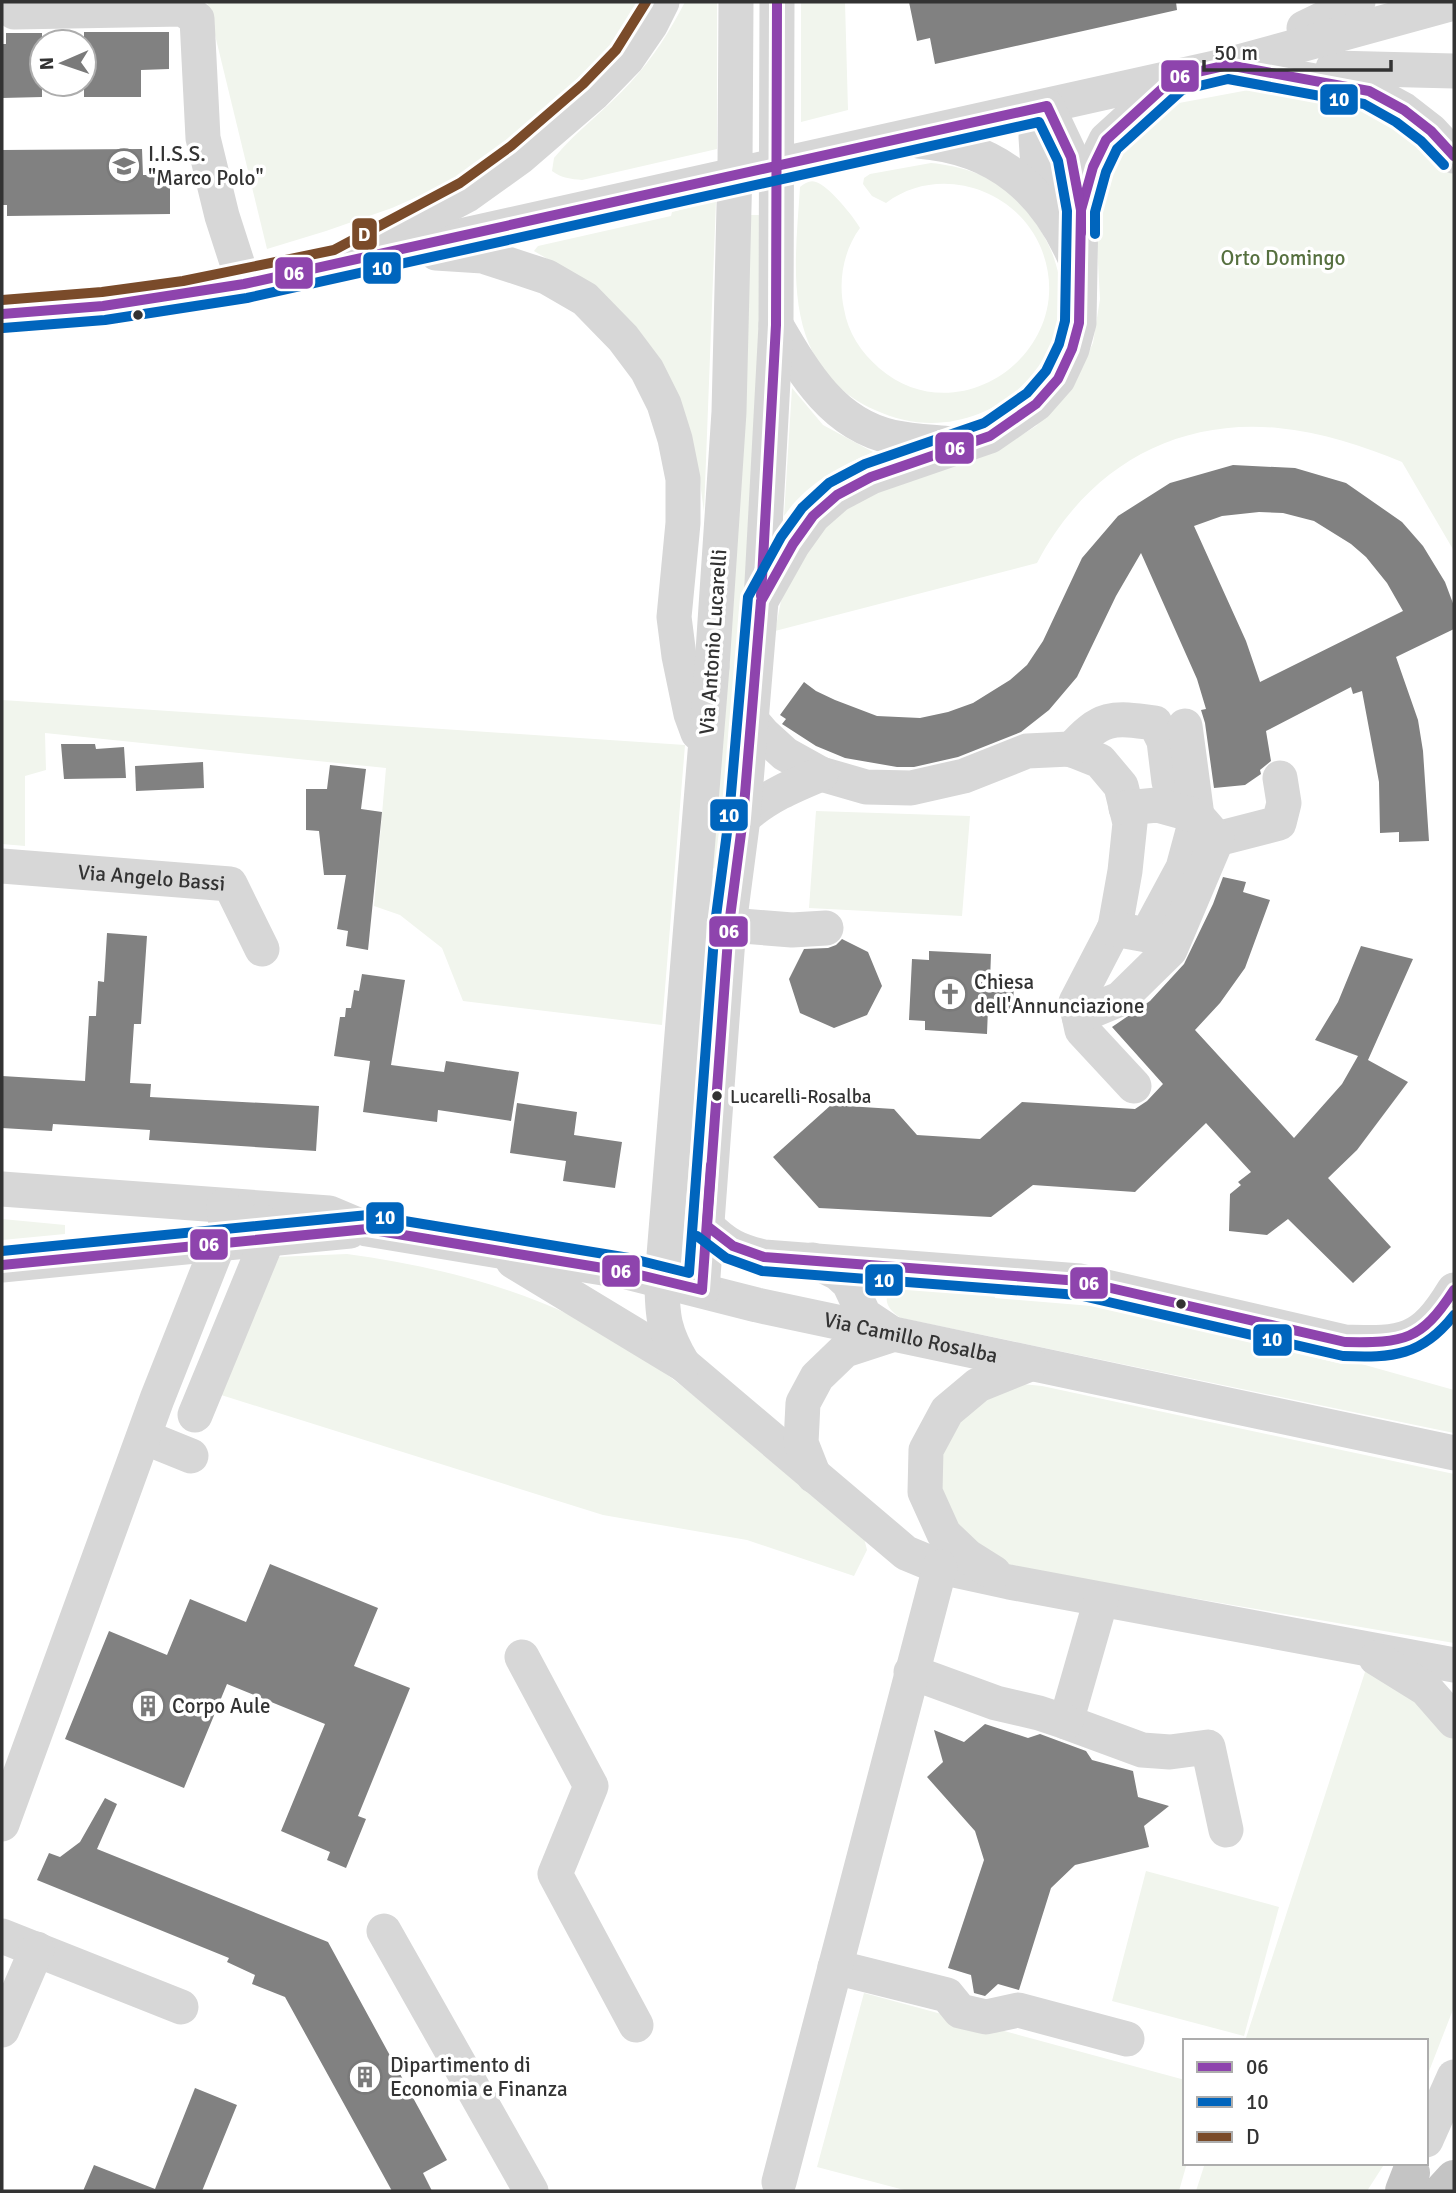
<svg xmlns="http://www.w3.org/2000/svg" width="1456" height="2193" font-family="Signika,sans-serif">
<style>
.green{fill:#f1f5ed}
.building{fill:#818181;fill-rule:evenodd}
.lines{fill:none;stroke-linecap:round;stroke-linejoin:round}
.minor{stroke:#d7d7d7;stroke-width:35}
.highway{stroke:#c4c4c4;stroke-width:38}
.minor-bridge{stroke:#d7d7d7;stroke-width:35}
.bus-1-casing{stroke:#fff;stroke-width:16}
.bus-2-casing{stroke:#fff;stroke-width:16}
.bus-3-casing{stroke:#fff;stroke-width:16}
.bus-1{stroke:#8e44ad;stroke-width:10}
.bus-2{stroke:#0065bd;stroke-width:10}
.bus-3{stroke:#7a4b2a;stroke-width:10}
.bus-dot{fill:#333;stroke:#fff;stroke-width:2.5}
.labels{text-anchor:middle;stroke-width:7;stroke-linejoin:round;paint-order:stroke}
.bus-label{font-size:19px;fill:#333;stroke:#fff;text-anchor:start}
.poi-label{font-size:21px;fill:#333;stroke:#fff;text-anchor:start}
.park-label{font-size:21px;fill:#56703f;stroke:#fff}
.street-label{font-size:21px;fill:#333;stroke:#fff}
.line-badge{stroke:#fff;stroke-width:2.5}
.badge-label{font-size:19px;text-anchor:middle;font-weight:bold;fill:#fff}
</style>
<rect width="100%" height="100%" fill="#fff"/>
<g class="green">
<polygon points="207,2 642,2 614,45 562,97 492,157 455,180 392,208 326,231 267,249"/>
<path d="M 685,2 L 717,2 L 717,149 L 582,180 C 571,179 561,178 552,171 L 554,158 C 577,130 607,109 631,82 C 653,58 670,31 685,2 Z"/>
<polygon points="801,2 845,2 848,110 801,122"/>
<path d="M 1254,89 C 1325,89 1357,94 1414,139 C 1429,150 1443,160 1454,174 L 1454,551 L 1402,462 C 1363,446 1321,432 1278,428 C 1172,418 1086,470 1037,563 L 775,631 L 781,601 L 807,541 L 867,493 L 1004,446 L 1036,426 L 1059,401 L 1077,376 L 1093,343 L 1100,299 L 1095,208 L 1115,151 L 1156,113 L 1179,103 Z"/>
<path d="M 931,163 C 964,166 1003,179 1025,206 C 1030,212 1035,221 1039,228 C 1111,338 990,464 875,410 C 845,397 822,375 809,344 C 789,296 797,237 800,187 C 805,183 810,180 816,182 C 828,185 854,217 860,228 C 843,251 838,282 844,309 C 848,333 861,352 879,368 C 960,438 1082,348 1041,248 C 1017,189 939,163 886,203 L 872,196 L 863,184 L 864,178 L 870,174 Z"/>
<polygon points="716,201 704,512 700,482 563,268 534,251 538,246 671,216 672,212"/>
<polygon points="750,215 765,215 758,422 724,869 709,868"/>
<path d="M 792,388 L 823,425 L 873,452 C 838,467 806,484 784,516 Z"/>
<polygon points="2,700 685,745 662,1025 463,1001 442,948 400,915 374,906 386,768 45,733 46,770 25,776 25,846 2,844"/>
<polygon points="816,811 970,816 962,916 809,908"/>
<polygon points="709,875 723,876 694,1193 685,1191"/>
<polygon points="2,1219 65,1225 65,1234 2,1240"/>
<path d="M 347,1254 C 423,1264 502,1283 572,1316 C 635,1345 689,1391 742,1435 C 782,1469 823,1504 864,1538 L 867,1550 L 854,1576 L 747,1540 L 603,1515 L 218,1394 L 275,1257 Z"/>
<path d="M 901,1285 L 994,1291 L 995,1298 L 1104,1307 L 1342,1364 L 1358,1363 L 1454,1390 L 1454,1433 L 901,1318 C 884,1308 880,1292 901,1285 Z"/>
<polygon points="1022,1384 1042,1386 1454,1474 1454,1643 1023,1569 995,1561 946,1521 935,1462 964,1408"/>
<polygon points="1365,1672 1386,1677 1408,1690 1454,1740 1454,2007 1426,2079 1426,2041 1245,2041"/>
<polygon points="1146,1871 1279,1907 1244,2036 1112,2001"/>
<polygon points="864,1993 1185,2080 1185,2163 1187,2163 1179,2191 908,2191 817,2167"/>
<polygon points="1205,2163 1385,2163 1367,2191 1196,2191"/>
</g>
<g class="building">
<polygon points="909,2 1176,2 1177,10 935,64 930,38 917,41"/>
<polygon points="84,32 169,32 169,69 141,70 141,97 84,97"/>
<polygon points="6,33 42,33 42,97 2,98 2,44 6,44"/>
<polygon points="142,149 143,175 170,175 170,214 7,216 7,205 2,205 2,150"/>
<path d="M 1233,465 L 1295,468 L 1346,483 L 1402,522 L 1423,546 L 1445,582 L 1454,606 L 1454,629 L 1396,657 L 1418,720 L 1423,751 L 1429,841 L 1399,842 L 1399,832 L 1380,833 L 1379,782 L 1362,691 L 1353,694 L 1351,687 L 1266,731 L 1271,761 L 1260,770 L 1261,774 L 1245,785 L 1214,788 L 1205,723 L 1201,710 L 1206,709 L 1197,679 L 1141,553 L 1116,596 L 1077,677 L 1049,710 L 1021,732 L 958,757 L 914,767 L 897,767 L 845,758 L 816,746 L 782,724 L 786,719 L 780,715 L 804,682 L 816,691 L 835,700 L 877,716 L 920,718 L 948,712 L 973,703 L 1010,680 L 1027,665 L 1043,641 L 1082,558 L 1118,516 L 1170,483 ZM 1259,512 L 1283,513 L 1314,521 L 1351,544 L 1366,557 L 1387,583 L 1403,611 L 1260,682 L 1246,641 L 1194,526 L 1222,516 Z"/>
<polygon points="61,744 95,744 96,749 124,747 126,778 64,779"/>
<polygon points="203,762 204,788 136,791 135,766"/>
<polygon points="330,765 366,769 361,809 382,812 368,950 346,946 348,931 337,929 346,875 324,875 319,831 306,830 306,789 327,789"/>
<polygon points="1223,877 1246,882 1243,892 1270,900 1245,968 1220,1003 1195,1030 1294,1138 1342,1084 1358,1056 1315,1040 1338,1002 1361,946 1413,959 1368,1060 1408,1082 1357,1150 1328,1178 1391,1247 1353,1283 1288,1219 1267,1235 1229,1231 1230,1194 1241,1185 1238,1182 1251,1172 1206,1123 1135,1192 1033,1185 991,1217 819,1208 773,1157 831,1105 894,1109 917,1135 980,1139 1022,1102 1135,1109 1147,1101 1163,1084 1112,1027 1150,1001 1184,964 1213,904"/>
<polygon points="107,933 147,936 141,1024 134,1024 130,1083 151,1084 150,1097 319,1106 316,1151 149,1140 150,1130 53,1124 52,1131 2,1128 2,1076 85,1081 89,1016 96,1016 98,981 104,982"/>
<polygon points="842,939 868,952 882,986 867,1015 834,1028 800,1013 789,979 804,949 828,948 836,945"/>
<polygon points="929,951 991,954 990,981 1014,982 1013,1009 988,1008 987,1034 925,1030 925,1021 909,1020 912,959 929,960"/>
<polygon points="362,974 405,980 391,1065 444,1072 446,1061 519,1072 511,1121 438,1110 437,1122 363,1112 370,1061 334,1056 340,1017 345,1017 346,1008 351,1008 354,990 359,991"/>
<polygon points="517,1103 577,1112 574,1135 622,1142 615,1188 563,1181 566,1161 510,1153"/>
<polygon points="270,1564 378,1608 354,1666 410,1688 358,1816 366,1819 346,1868 327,1860 330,1852 281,1831 325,1724 227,1684 184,1788 65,1739 109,1631 167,1655 190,1599 246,1622"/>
<polygon points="985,1724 1028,1738 1040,1734 1086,1751 1092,1760 1133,1771 1138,1797 1169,1806 1144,1826 1149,1847 1075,1865 1051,1888 1019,1990 998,1984 985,1996 974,1993 971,1975 948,1968 984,1860 975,1831 927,1777 943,1762 934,1730 964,1742"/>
<polygon points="105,1798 117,1804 97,1849 328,1942 447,2160 423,2173 432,2191 392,2191 285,1997 252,1984 255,1975 227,1962 229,1958 37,1880 49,1853 60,1857 80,1842"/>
<polygon points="195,2088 237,2105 202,2191 83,2191 94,2165 155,2189"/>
</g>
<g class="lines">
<g class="minor">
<polyline points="14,12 183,9 197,19 203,138 222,216 244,284"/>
<polyline points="1304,28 1358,2"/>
<polyline points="1239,67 1369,91 1404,110 1431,131 1454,156"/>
<polyline points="1333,68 1454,71"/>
<polyline points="1047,106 1036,137 1038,168 1052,210"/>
<path d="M 918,141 C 998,147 1047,191 1077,263"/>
<polyline points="1082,206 1093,167 1106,140 1173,79"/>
<polyline points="436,253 483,256 547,277 585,299 623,338 647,370 664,404 675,439 683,479 683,523 674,617 679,656 691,714 698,733"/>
<polyline points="339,263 1228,65 1454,3"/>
<polyline points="2,314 103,306 185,295 339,263 467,195 520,157 593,94 627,59 651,24 662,2"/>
<path d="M 776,325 C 804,373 833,424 892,437 C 911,441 932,442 951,444"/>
<polyline points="751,720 763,734 785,754 821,774 866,787 911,788 964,776 1027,751 1070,749 1100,761 1121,786 1130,823 1125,871 1115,927 1076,1002 1082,1030 1134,1086"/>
<path d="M 1071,750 C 1101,716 1112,717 1155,723 L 1164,741 L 1169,782"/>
<path d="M 743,818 C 766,797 792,786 821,774"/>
<polyline points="1217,839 1279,823 1284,803 1280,778"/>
<path id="s1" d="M 2,866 L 230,884 L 262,949"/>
<polyline points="729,925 792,930 826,928"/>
<polyline points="1114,929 1147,935 1183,868 1197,816 1185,726"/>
<polyline points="1079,1016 1120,999 1170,950 1217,839 1197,816 1157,805 1126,808"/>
<path id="s2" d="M 2,1189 L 329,1213 L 367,1229 L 627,1272 L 757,1305 L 1454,1453"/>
<path d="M 707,1226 C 726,1245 738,1251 764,1257 L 1080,1281 L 1345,1342 C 1404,1344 1422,1343 1454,1290"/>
<polyline points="812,1260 838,1273 849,1283 864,1315 891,1333"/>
<polyline points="513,1261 683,1364 906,1553 940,1567 1009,1582 1454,1665"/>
<polyline points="2,1265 350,1231"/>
<polyline points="702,1290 729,925 743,818 761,601 793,544 813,516 837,495 871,477 990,436 1036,404 1058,379 1072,349 1079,323 1081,210 1071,157 1047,106"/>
<path d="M 683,1364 C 664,1332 662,1317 662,1280 L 712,667"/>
<polyline points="195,1415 268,1238 261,1221"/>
<polyline points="144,1437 191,1456"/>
<polyline points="814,1476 801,1443 803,1403 817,1377 845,1350 891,1335"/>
<polyline points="994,1573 967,1556 944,1534 925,1492 926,1450 947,1411 978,1385 1030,1364"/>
<polyline points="1101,1600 1066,1722 1142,1750 1170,1752 1208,1747 1226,1830"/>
<polyline points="522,1657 591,1786 555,1874 636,2025"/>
<polyline points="1376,1658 1426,1689 1454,1721"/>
<polyline points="911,1672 996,1703 1039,1713 1066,1722"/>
<polyline points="2,1824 157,1399 226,1225 224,1206"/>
<polyline points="384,1931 531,2191"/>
<polyline points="2,1936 181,2007"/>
<polyline points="835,1967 947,1995 960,2011 986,2017 1018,2010 1127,2039"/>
<polyline points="2,2030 37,1949"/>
<polyline points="1426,2140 1454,2077"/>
<polyline points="779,2182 940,1567"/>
</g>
<g class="highway">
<polyline points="1404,2191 1411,2173"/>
<polyline points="1443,2191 1454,2179"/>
</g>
<g class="minor-bridge">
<polyline points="761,601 776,325 777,2"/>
<polyline points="712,667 729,412 735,166 736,2"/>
</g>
<defs>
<g id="bus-1">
<polyline points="1081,233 1081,210 1093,167 1106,140 1175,77 1228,65 1369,91 1404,110 1431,131 1454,156"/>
<polyline points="2,314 103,306 244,284 1047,106 1071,157 1081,210 1079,323 1072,349 1058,379 1036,404 990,436 871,477 837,495 813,516 793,544 761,601 743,818 729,925 707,1226"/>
<polyline points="761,596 776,325 777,2"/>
<path d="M 707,1226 L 733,1246 L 764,1257 L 1080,1281 L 1345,1342 C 1404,1343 1421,1341 1454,1290"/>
<polyline points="2,1265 367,1229 627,1272 702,1290 711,1165"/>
</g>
<g id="bus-2">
<polyline points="1095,234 1095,212 1106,172 1117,149 1182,90 1228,79 1364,104 1396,122 1421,141 1444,165"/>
<path d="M 697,1236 L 726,1258 L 762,1271 L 1078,1295 L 1343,1356 C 1393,1358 1422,1356 1454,1315"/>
<polyline points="2,1251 368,1215 629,1258 689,1273 715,924 729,817 748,597 781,537 802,508 829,483 865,464 984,423 1027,393 1046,371 1059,344 1065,321 1067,211 1058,161 1039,122 247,298 105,320 3,328"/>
</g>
<polyline id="bus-3" points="2,300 102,292 183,281 334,250 460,183 511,146 583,84 616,50 646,2"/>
</defs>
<use href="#bus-1" class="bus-1-casing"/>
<use href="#bus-2" class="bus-2-casing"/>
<use href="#bus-3" class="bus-3-casing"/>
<use href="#bus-1" class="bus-1"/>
<use href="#bus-2" class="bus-2"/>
<use href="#bus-3" class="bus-3"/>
</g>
<defs>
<symbol id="school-ring" viewBox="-11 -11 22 22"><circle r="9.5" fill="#fff" stroke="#7a7a7a" stroke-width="1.5"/><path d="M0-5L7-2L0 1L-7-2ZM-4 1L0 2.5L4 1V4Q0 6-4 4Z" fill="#7a7a7a"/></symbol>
<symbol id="church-ring" viewBox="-11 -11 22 22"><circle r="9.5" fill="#fff" stroke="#7a7a7a" stroke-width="1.5"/><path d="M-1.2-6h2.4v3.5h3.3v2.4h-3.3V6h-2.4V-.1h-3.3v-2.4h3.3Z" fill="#7a7a7a"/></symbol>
<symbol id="building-ring" viewBox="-11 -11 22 22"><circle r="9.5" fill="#fff" stroke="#7a7a7a" stroke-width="1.5"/><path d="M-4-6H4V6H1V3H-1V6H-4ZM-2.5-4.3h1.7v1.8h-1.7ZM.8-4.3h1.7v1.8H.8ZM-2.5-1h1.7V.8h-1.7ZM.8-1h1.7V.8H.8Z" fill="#7a7a7a"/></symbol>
</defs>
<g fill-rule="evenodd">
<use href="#school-ring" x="105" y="147" width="38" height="38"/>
<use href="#church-ring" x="931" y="975" width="38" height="38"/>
<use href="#building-ring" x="129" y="1687" width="38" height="38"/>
<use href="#building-ring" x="346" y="2058" width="38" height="38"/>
</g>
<g class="bus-dot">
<circle cx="138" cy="315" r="6"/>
<circle cx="717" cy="1096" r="6"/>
<circle cx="1181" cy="1304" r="6"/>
</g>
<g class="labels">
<g class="bus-label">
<text x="730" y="1103">Lucarelli-Rosalba</text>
</g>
<g class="poi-label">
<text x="148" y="161">I.I.S.S.<tspan x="148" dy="24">"Marco Polo"</tspan></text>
<text x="974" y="989">Chiesa<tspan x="974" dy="24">dell'Annunciazione</tspan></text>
<text x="172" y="1713">Corpo Aule</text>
<text x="390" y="2072">Dipartimento di<tspan x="390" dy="24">Economia e Finanza</tspan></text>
</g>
<g class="park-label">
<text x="1283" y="265">Orto Domingo</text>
</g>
<g class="street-label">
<text transform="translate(713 642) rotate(-86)" y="7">Via Antonio Lucarelli</text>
<text dy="7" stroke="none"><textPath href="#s1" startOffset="150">Via Angelo Bassi</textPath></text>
<text dy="7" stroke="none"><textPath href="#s2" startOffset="924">Via Camillo Rosalba</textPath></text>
</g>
</g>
<g class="line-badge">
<rect x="1160" y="59" width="40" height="34" rx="7" fill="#8e44ad"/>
<rect x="1319" y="83" width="40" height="33" rx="7" fill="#0065bd"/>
<rect x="351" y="217" width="27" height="34" rx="7" fill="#7a4b2a"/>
<rect x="362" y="251" width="40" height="34" rx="7" fill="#0065bd"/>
<rect x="274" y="256" width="40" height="34" rx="7" fill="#8e44ad"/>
<rect x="934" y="431" width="41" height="34" rx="7" fill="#8e44ad"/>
<rect x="709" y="798" width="40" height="34" rx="7" fill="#0065bd"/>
<rect x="708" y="915" width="41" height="33" rx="7" fill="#8e44ad"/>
<rect x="365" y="1201" width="40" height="34" rx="7" fill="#0065bd"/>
<rect x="189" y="1228" width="40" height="33" rx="7" fill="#8e44ad"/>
<rect x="601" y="1254" width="40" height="34" rx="7" fill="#8e44ad"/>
<rect x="864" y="1263" width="40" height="34" rx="7" fill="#0065bd"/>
<rect x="1069" y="1266" width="40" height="34" rx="7" fill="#8e44ad"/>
<rect x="1252" y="1323" width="41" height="34" rx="7" fill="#0065bd"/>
</g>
<g class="badge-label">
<text x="1180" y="83">06</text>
<text x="1339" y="106">10</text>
<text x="364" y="241">D</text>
<text x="382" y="275">10</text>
<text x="294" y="280">06</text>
<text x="955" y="455">06</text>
<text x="729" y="822">10</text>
<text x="729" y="938">06</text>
<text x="385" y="1224">10</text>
<text x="209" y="1251">06</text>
<text x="621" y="1278">06</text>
<text x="884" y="1287">10</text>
<text x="1089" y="1290">06</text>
<text x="1272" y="1346">10</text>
</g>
<rect width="1456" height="2193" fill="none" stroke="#333333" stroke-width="7"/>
<rect x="1183" y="2039" width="245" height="126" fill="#ffffff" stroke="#adadad" stroke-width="2"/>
<rect x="1197" y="2062" width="35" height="10" fill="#8e44ad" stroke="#adadad" stroke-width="2"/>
<text x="1246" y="2074" font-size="21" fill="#333333">06</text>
<rect x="1197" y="2097" width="35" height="10" fill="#0065bd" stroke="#adadad" stroke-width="2"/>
<text x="1246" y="2109" font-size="21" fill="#333333">10</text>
<rect x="1197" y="2132" width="35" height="10" fill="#7a4b2a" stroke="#adadad" stroke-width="2"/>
<text x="1246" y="2144" font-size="21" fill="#333333">D</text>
<g transform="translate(63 63) rotate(268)"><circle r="33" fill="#ffffff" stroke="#adadad" stroke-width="2"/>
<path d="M0-5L12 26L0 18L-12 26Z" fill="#7a7a7a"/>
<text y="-10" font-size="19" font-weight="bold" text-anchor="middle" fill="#333333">N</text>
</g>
<path d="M1204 60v10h187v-10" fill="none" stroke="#333333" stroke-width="3.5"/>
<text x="1214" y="60" font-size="21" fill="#333333" stroke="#ffffff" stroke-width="5" paint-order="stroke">50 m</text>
</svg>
